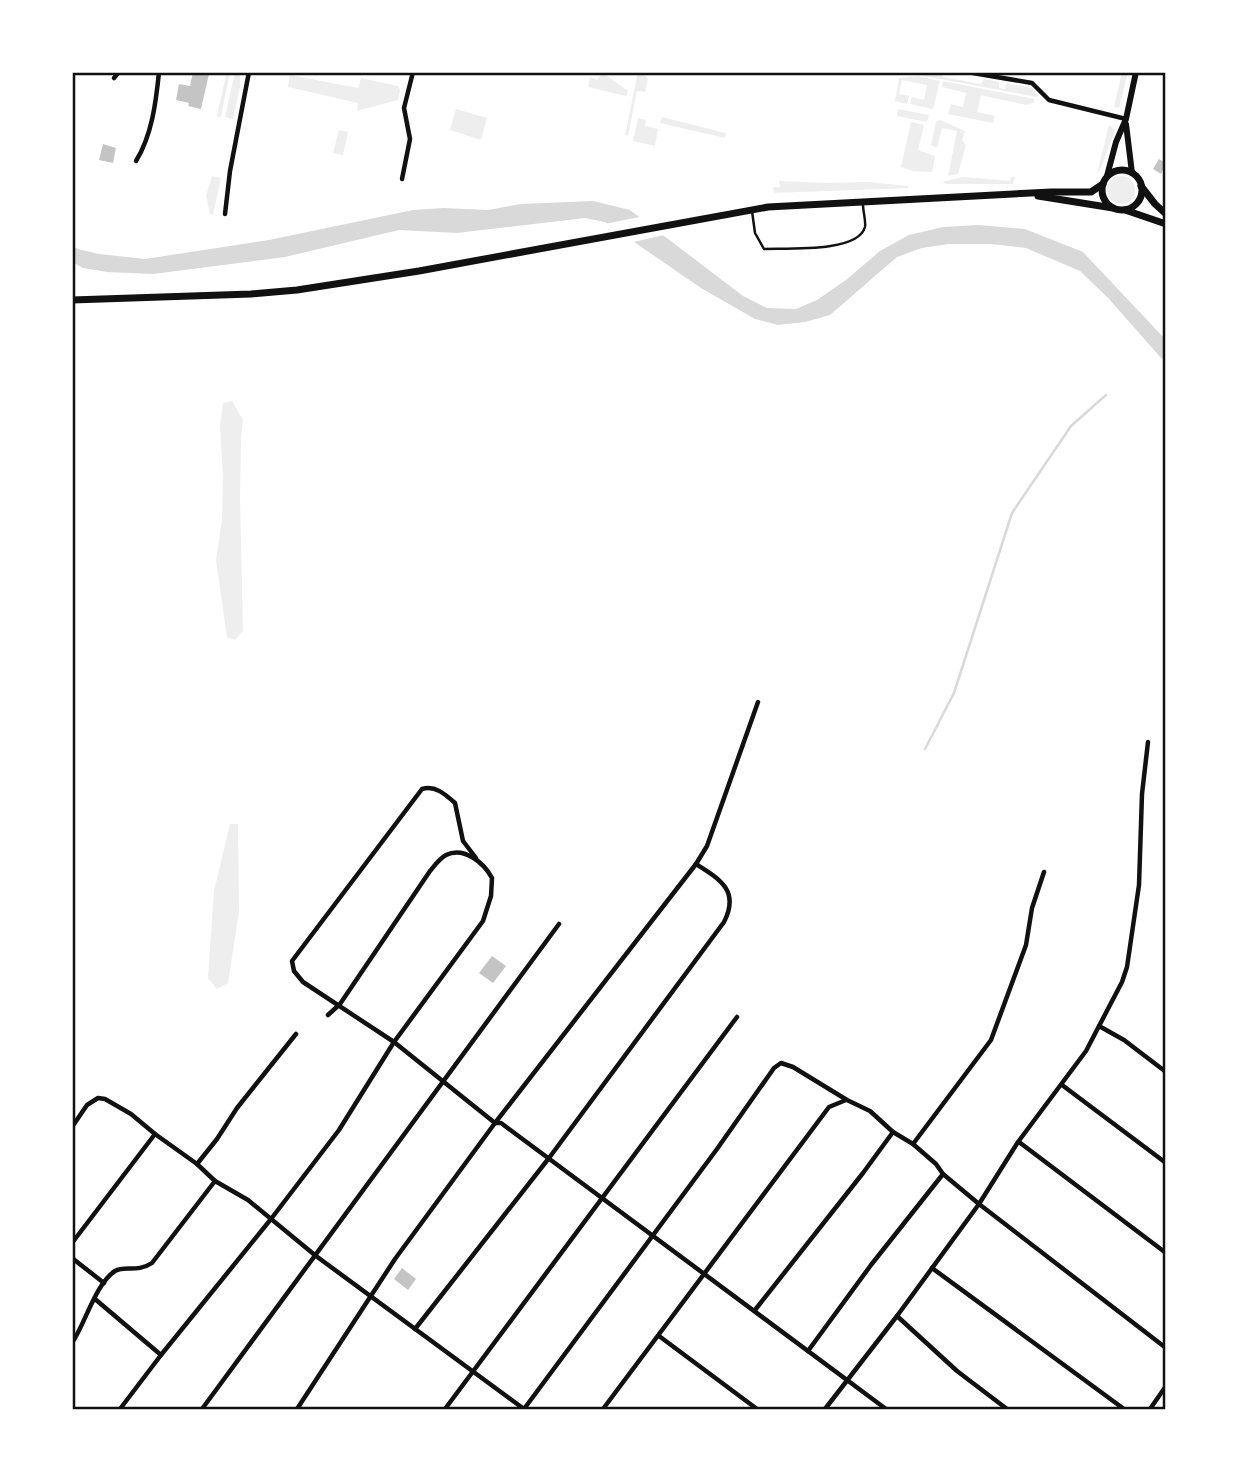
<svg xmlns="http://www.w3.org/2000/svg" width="1238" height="1481" font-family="Commissioner,sans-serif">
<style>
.green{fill:#eee}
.water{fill:#d9d9d9}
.pier{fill:#fff}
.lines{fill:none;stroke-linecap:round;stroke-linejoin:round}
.stream{stroke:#d9d9d9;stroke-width:2.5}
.building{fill:#c4c4c4}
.service{stroke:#111;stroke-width:2.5}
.minor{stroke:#111;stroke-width:4.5}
.secondary{stroke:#111;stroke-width:6}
.trunk{stroke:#111;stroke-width:7}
.neatline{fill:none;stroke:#111;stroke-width:2.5}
</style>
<rect width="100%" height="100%" fill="#fff"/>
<g class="green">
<polygon points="216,72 230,72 221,117 217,116 226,75"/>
<polygon points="235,72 240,72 240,87 233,119 225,117"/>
<polygon points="638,72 642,72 648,79 645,92 637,91 628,136 625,135"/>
<polygon points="918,72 941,72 943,77 981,84 984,79 999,82 999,88 1005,89 1007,83 1032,88 1038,95 1037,97 918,75"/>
<polygon points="1122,72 1128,72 1119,108 1114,107"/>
<polygon points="603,73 628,91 626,96 588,87 590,77 597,80"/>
<polygon points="290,75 358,88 361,78 398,86 400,90 398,100 357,111 358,103 288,87"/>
<polygon points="918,76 940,81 933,109 910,104 912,97 924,100 927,85 902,80 899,94 909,96 907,104 895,101 899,78"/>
<polygon points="943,81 1034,99 1034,103 1026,105 981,95 977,112 995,116 993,123 948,114 951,104 963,107 966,93 942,87"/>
<polygon points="456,109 487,118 481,140 450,130"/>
<polygon points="898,109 929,115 927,122 897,116"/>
<polygon points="662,117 726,133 725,138 660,123"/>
<polygon points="638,118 646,120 645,126 658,129 655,146 633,141"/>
<polygon points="940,120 965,131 962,140 966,145 958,174 948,176 957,131 942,128 937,148 931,145 936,122"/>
<polygon points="911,122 924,125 918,150 935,156 932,172 913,171 901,167"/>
<polygon points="1109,125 1115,130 1101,168 1097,173"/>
<polygon points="339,130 348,132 343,155 333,153"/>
<circle cx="1121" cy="190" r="14"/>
<polygon points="212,176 221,178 213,215 210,214 206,196"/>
<polygon points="963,177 1010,181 1011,177 1015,177 1013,184 947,184 942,182"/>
<polygon points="779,181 825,183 868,182 908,186 908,188 774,193 773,187 780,187"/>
<polygon points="232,401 243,420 241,438 240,498 243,631 235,640 227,637 216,560 222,520 223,476 220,426 223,403"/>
<polygon points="230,824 238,824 239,912 228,983 217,989 208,978 214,891"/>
</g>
<polygon class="water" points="593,201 630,210 743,296 767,308 796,309 817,300 846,280 880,251 909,235 943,227 979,225 1025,229 1083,252 1166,340 1166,360 1161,358 1109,299 1080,271 1026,248 991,244 948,244 922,248 897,257 830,315 805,322 778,325 755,319 701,288 605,222 585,218 457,233 399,230 285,257 153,274 107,272 83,268 72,262 72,246 78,249 99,254 145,259 269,240 413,210 443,208 488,210 521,204"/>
<polygon class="pier" points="644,216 669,234 629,243 600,225"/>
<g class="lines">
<polyline class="stream" points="925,749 954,693 1012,513 1071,426 1106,395"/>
</g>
<g class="building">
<polygon points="193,72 209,74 201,109 188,106 189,103 176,100 179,84 190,86"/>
<polygon points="103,144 116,148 113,163 99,160"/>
<polygon points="1159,159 1166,163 1161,174 1153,169"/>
<polygon points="492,956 506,966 493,983 479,973"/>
<polygon points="402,1268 416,1279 408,1290 394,1279"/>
</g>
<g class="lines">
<path class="service" d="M 752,211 L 755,233 L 764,249 C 786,248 858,253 865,227 C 866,221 863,211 863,205"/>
<g class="minor">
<polyline points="896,72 911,72"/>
<polyline points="967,72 1032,83 1049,100 1126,119"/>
<polyline points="114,78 119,72"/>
<path d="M 136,161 C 152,135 156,102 159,72"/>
<polyline points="402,179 410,139 404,108 413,72"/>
<polyline points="225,214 230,171 249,72"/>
<path d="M 476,858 L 463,841 L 455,803 C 445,794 435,785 422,789 L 292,961 L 294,971 L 303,982 L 394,1042 L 495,1123 L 501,1123 L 886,1409"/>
<polyline points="1099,1026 1124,1040 1166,1072"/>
<polyline points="1062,1085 1166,1163"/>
<polyline points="72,1127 87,1105 98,1098 105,1099 131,1114 155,1134 197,1164 215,1181 248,1200 316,1256 524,1409"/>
<polyline points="1019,1142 1166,1253"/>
<polyline points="913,1144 991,1040 1026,945 1032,908 1044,872"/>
<polyline points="197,1164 217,1139 237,1108 296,1034"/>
<polyline points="72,1243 155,1134"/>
<polyline points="72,1258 104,1283"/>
<polyline points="932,1268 1124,1409"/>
<polyline points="95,1299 161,1355"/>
<polyline points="755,1310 863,1173 893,1132"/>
<polyline points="897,1316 957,1371 1007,1409"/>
<path d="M 415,1329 L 549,1158 L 724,922 C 740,891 720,879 696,864"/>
<polyline points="659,1336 757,1409"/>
<path d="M 72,1343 C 85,1324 96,1283 115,1271 C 125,1265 137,1273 152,1263 L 215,1181"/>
<polyline points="808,1351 871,1265 943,1174"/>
<path d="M 120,1409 L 161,1355 L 271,1219 L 339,1130 L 394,1042 L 483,921 L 491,896 L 492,878 C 484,863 464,846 446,855 C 440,858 435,865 430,871 L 340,1004 L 328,1015"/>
<polyline points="202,1409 559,924"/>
<polyline points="297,1409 395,1259 495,1123 696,864 707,846 758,702"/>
<polyline points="445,1409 737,1017"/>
<polyline points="524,1409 717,1149 774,1068 781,1063 793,1067 847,1100 870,1111 893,1132 913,1144 936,1164 943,1174 979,1204 1166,1348"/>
<polyline points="603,1409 829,1107 846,1100"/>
<polyline points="825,1409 897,1316 979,1204 1018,1142 1086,1051 1122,982 1127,967 1139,885 1142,794 1148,742"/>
<polyline points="1150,1409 1166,1386"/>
</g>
<g class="secondary">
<polyline points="1126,124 1132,173"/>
<polyline points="1107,176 1116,142 1126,119 1136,72"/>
</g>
<g class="trunk">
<circle cx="1122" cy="190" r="20"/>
<polyline points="1141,186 1155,204 1166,214"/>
<polyline points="1038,196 1113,208"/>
<polyline points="1125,210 1166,224"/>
<polyline points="72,300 251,294 297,290 419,271 768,207 1051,192 1091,192 1103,184"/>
</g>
</g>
<rect width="1238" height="1481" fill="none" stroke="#ffffff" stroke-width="147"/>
<rect x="74" y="74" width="1090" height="1334" class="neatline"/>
</svg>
